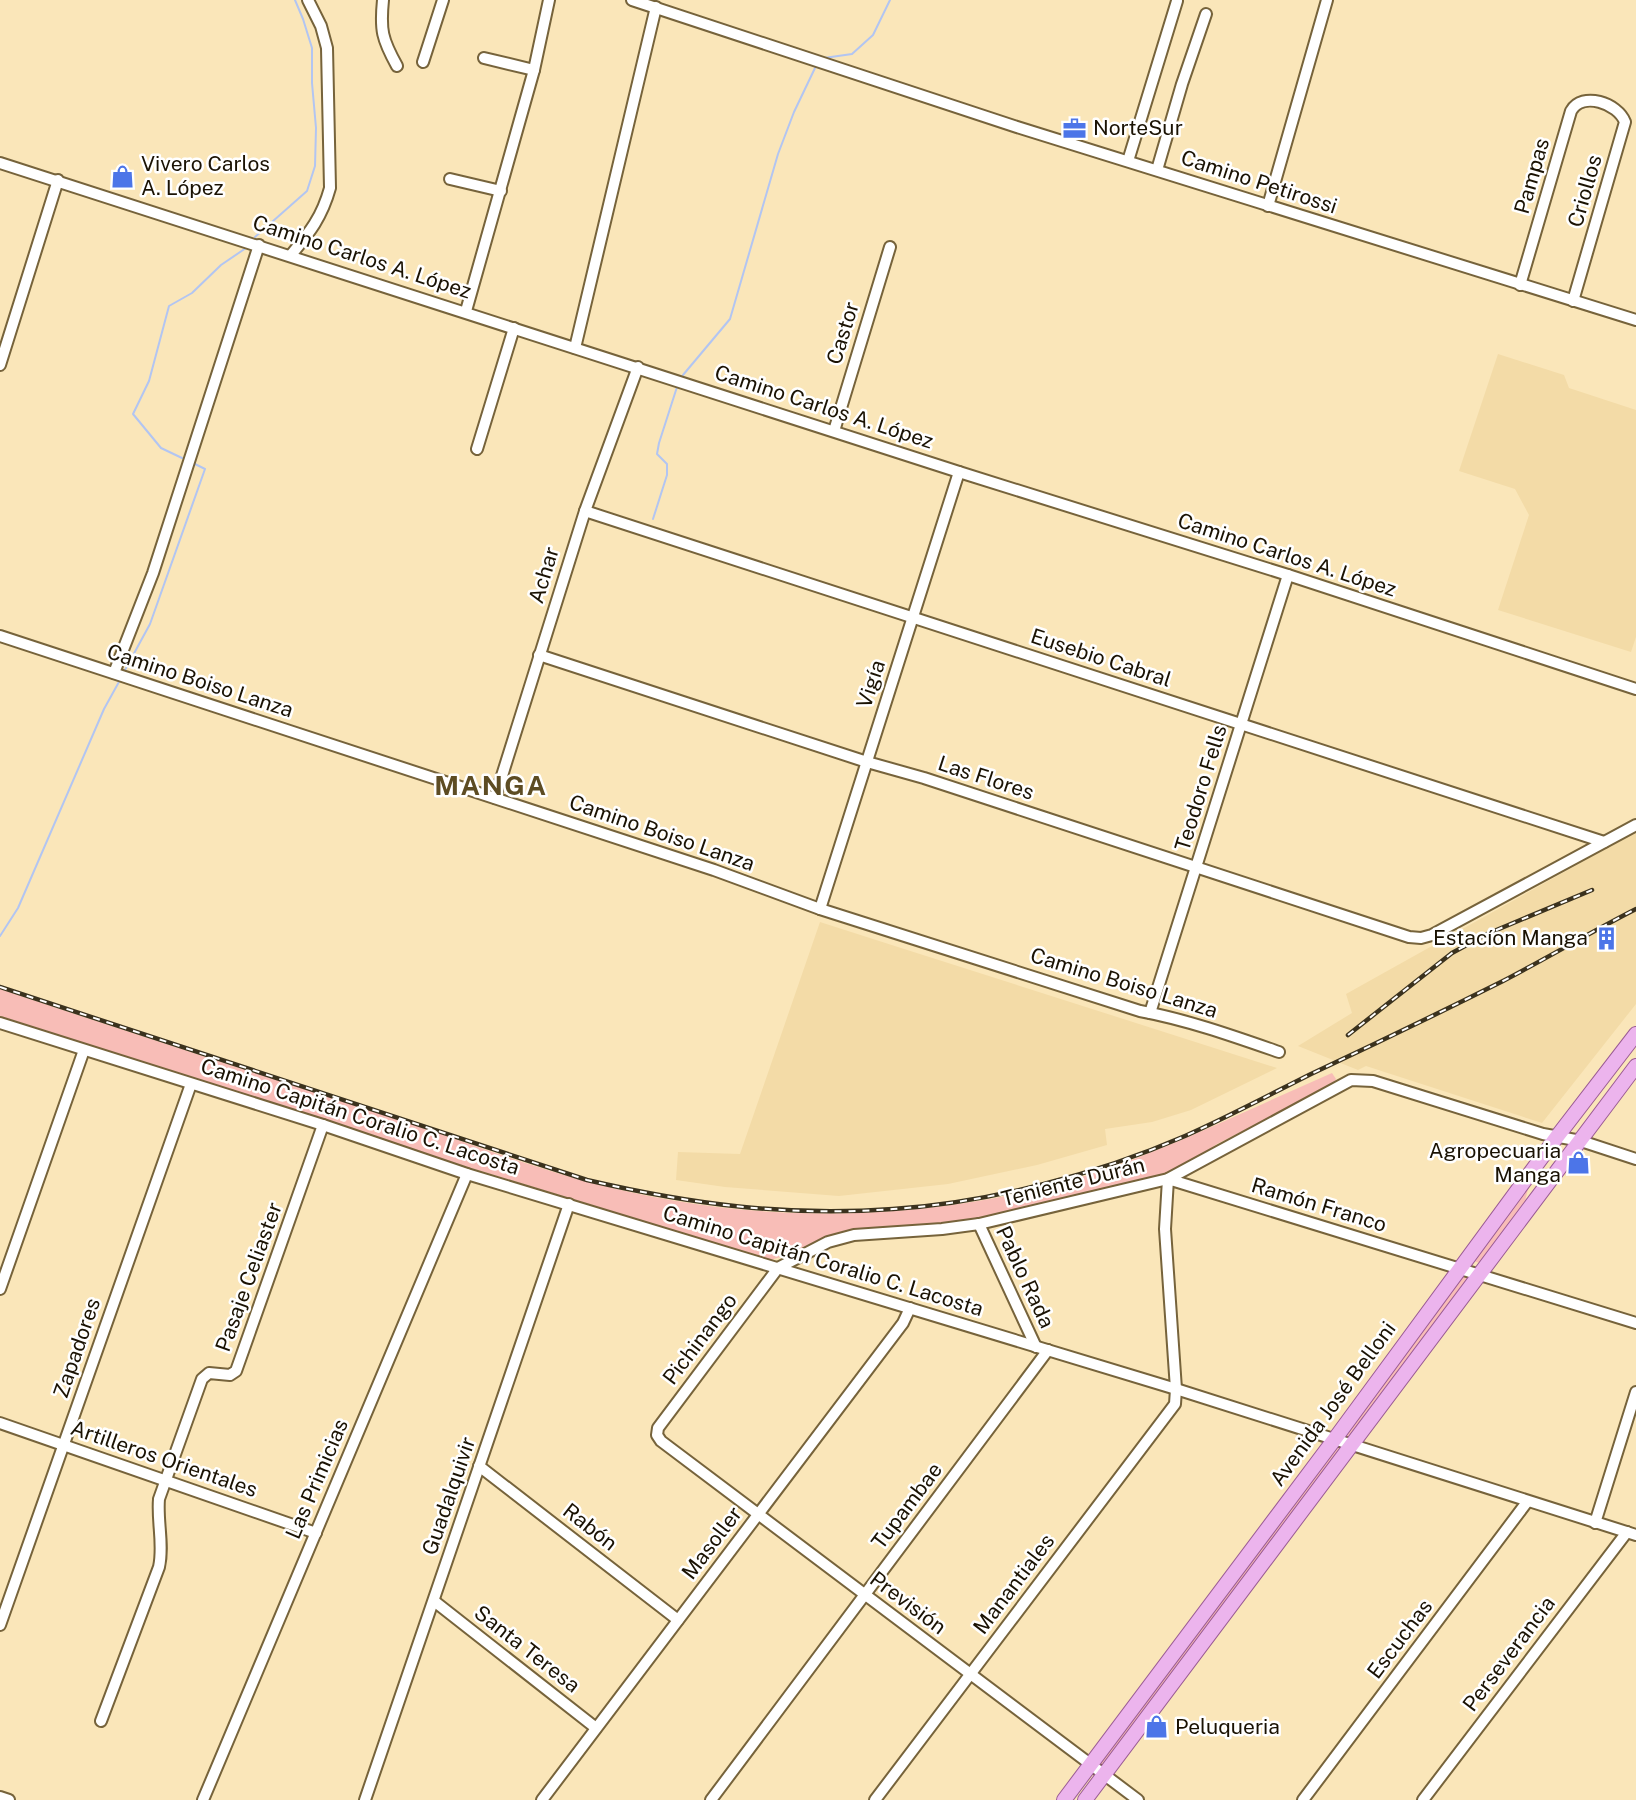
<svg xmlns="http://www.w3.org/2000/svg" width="1636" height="1800" font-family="'Public Sans',sans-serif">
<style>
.built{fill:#f3dba7}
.green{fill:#f8bdb7}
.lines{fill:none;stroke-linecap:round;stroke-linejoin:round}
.stream{stroke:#b2c5f2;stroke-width:2}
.minor-casing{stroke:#76633b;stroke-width:14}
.major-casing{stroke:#9a5b93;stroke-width:16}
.minor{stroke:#fff;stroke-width:10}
.major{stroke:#ecb4ed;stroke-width:14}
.rail-casing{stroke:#3b321e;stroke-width:4.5}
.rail{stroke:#fff;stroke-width:2;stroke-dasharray:7;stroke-linecap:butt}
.labels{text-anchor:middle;stroke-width:5;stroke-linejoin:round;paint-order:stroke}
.poi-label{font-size:21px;fill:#1a1203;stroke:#fff;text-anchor:start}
.street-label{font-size:21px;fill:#1a1203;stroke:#fff}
.district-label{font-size:27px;font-weight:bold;letter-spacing:1.5px;fill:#5d4c23;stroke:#fff}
</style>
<rect width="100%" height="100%" fill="#fae6b9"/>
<g class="built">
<polygon points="1498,354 1564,375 1569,388 1636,410 1636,637 1631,652 1498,610 1529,515 1515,489 1459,471"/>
<polygon points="1636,832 1636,1004 1542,1123 1366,1066 1358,1070 1298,1046 1352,1013 1346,994"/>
<polygon points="820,922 901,948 1277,1068 1191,1110 1152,1122 1105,1129 1107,1145 1037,1165 948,1184 839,1196 725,1187 676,1180 678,1152 740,1154"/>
</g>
<g class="green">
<path d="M 0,989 C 128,1032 257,1074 385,1115 C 449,1136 513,1161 578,1179 C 723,1220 873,1224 1020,1193 C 1130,1170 1230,1117 1332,1073 L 1336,1079 L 1332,1086 L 1217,1144 L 1188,1164 L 1168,1172 L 1088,1195 L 986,1219 L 821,1240 L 795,1253 L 770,1260 L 351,1131 L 0,1016 Z"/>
<polygon points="1529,1185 1523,1209 1482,1263 1476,1262 1474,1260"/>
<polygon points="1467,1273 1471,1279 1350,1438 1344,1436 1460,1274"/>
<polygon points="1335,1443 1342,1448 1104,1765 1099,1764"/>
</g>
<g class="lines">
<g class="stream">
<polyline points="824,58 852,54 873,35 890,0"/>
<polyline points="255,237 307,191 315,166 316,128 312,83 312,48 303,19 295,0"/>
<polyline points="683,375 730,319 778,154 794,112 815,68"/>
<polyline points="182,458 161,448 133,414 149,381 169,306 192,293 221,265 246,248"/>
<polyline points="653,519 667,475 667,464 657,454 659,443 677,387"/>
<polyline points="125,670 150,624 205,469 195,464"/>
<polyline points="0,936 18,908 104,709 120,680"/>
</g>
<defs>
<g id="minor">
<path d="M 383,0 C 380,30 382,39 397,66"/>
<polyline points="632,0 1017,127 1636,320"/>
<polyline points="484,58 534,70"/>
<polyline points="423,62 443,0"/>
<polyline points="1128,161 1177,1"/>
<polyline points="0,163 959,472 1288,575 1636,689"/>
<polyline points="1157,170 1182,84 1206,14"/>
<polyline points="450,179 501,191"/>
<polyline points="1268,206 1327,0"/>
<path d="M 291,255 C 310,232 322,217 330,188 L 327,48 L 321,26 L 308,0"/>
<path d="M 1520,285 L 1571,111 C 1582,91 1618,103 1625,122 L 1573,301"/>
<polyline points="466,311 534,70 549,0"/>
<polyline points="575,348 656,7"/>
<polyline points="0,365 58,180"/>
<polyline points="834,431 890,247"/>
<polyline points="477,449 514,328"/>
<polyline points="585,511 1604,842"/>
<path d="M 0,636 L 714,870 L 820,909 L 1140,1011 C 1188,1020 1233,1036 1279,1052"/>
<polyline points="539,655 867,762 924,778 1409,937 1421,938 1432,935 1636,825"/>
<polyline points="114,673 153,573 259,245"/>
<polyline points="495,798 585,511 638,367"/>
<polyline points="820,909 959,472"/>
<polyline points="1150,1013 1288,575"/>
<polyline points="0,1023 323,1125 467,1174 1176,1389 1636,1535"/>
<polyline points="979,1224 1036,1347"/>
<polyline points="0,1289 84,1050"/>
<polyline points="0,1423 316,1533"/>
<polyline points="479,1466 678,1620"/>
<polyline points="1595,1523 1636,1392"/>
<polyline points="434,1601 596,1728"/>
<polyline points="0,1625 191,1084"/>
<path d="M 101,1721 L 159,1567 C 164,1545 157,1522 159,1499 L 202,1379 L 209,1373 L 230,1375 L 236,1371 L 323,1125"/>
<polyline points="0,1797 9,1800"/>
<polyline points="203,1800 467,1174"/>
<polyline points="365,1800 569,1204"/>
<polyline points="542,1800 903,1323 910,1308"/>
<polyline points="711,1800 1048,1350"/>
<polyline points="875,1800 1175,1404 1176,1389 1165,1229 1168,1179 1636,1323"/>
<polyline points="1138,1800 661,1441 657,1435 658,1428 778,1268 828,1242 854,1235 942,1229 979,1224 1168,1179 1351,1080 1373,1081 1543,1134 1581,1141 1636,1159"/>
<polyline points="1303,1800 1527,1502"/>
<polyline points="1423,1800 1627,1532"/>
</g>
<g id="major">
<polyline points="1064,1800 1334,1440 1556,1138 1636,1034"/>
<polyline points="1085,1800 1636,1066"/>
</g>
</defs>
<use href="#minor" class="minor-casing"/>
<use href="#major" class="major-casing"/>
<use href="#minor" class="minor"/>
<use href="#major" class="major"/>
<defs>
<g id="rail">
<path d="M 0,987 L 587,1180 C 690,1204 787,1217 893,1209 C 988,1203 1098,1174 1185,1136 C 1228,1117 1269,1095 1311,1074 C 1375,1044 1439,1013 1503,981 C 1547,958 1591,932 1636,909"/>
<polyline points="1348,1035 1452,953 1487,934 1592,890"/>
</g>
</defs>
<use href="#rail" class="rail-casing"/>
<use href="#rail" class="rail"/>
</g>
<defs>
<symbol id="office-bare" viewBox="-9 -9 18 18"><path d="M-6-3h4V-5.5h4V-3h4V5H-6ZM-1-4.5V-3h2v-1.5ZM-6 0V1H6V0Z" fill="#4c75e8" stroke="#fff" stroke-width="2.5" paint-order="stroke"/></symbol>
<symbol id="shop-bare" viewBox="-9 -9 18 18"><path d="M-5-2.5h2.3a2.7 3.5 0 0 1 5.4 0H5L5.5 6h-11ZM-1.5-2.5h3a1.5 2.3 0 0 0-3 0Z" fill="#4c75e8" stroke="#fff" stroke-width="2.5" paint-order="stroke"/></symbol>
<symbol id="building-bare" viewBox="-9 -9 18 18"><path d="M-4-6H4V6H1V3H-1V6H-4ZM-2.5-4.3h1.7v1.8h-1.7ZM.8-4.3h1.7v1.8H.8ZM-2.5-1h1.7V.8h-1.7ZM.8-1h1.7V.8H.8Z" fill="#4c75e8" stroke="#fff" stroke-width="2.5" paint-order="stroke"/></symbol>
</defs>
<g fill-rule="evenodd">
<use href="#office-bare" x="1058" y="112" width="33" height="33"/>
<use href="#shop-bare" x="106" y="160" width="33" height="33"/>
<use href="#building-bare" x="1590" y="922" width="33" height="33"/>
<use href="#shop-bare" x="1562" y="1146" width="33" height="33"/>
<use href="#shop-bare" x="1140" y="1710" width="33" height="33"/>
</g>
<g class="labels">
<g class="poi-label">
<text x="1093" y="135">NorteSur</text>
<text x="141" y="171">Vivero Carlos<tspan x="141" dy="24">A. López</tspan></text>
<text x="1588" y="945" text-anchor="end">Estacíon Manga</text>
<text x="1561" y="1158" text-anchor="end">Agropecuaria<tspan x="1561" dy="24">Manga</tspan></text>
<text x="1175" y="1734">Peluqueria</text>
</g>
<g class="street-label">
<text transform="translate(1532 176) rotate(-74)" y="7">Pampas</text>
<text transform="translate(1259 182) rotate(18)" y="7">Camino Petirossi</text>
<text transform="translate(1585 191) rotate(-74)" y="7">Criollos</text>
<text transform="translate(362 257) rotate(18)" y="7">Camino Carlos A. López</text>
<text transform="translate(843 333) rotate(-73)" y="7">Castor</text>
<text transform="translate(824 407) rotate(18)" y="7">Camino Carlos A. López</text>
<text transform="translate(1287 555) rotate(18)" y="7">Camino Carlos A. López</text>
<text transform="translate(544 575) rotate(-73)" y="7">Achar</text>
<text transform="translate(1101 658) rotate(18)" y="7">Eusebio Cabral</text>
<text transform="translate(200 681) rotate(18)" y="7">Camino Boiso Lanza</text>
<text transform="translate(871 684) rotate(-72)" y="7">Vigía</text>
<text transform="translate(986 778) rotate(18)" y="7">Las Flores</text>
<text transform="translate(1201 788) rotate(-73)" y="7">Teodoro Fells</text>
<text transform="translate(662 833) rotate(19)" y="7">Camino Boiso Lanza</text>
<text transform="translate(1124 983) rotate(17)" y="7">Camino Boiso Lanza</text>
<text transform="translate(360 1117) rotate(18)" y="7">Camino Capitán Coralio C. Lacosta</text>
<text transform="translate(1073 1182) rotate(-14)" y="7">Teniente Durán</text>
<text transform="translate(1319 1205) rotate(17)" y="7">Ramón Franco</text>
<text transform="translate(823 1261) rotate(17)" y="7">Camino Capitán Coralio C. Lacosta</text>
<text transform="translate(249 1277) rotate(-70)" y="7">Pasaje Celiaster</text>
<text transform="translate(1025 1277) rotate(65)" y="7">Pablo Rada</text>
<text transform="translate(700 1339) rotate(-53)" y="7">Pichinango</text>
<text transform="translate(77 1348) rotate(-71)" y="7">Zapadores</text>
<text transform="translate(1333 1404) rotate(-54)" y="7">Avenida José Belloni</text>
<text transform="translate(164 1459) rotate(19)" y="7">Artilleros Orientales</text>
<text transform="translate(317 1479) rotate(-67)" y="7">Las Primicias</text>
<text transform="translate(449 1496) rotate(-71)" y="7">Guadalquivir</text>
<text transform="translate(907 1506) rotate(-53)" y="7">Tupambae</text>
<text transform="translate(590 1527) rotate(38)" y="7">Rabón</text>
<text transform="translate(712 1543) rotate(-53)" y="7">Masoller</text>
<text transform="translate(1014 1584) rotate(-53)" y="7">Manantiales</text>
<text transform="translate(908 1603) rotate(37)" y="7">Previsión</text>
<text transform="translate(1400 1639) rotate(-53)" y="7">Escuchas</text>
<text transform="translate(527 1649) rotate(38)" y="7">Santa Teresa</text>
<text transform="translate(1509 1654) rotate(-53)" y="7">Perseverancia</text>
</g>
<g class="district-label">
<text x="491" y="795">MANGA</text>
</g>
</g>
</svg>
